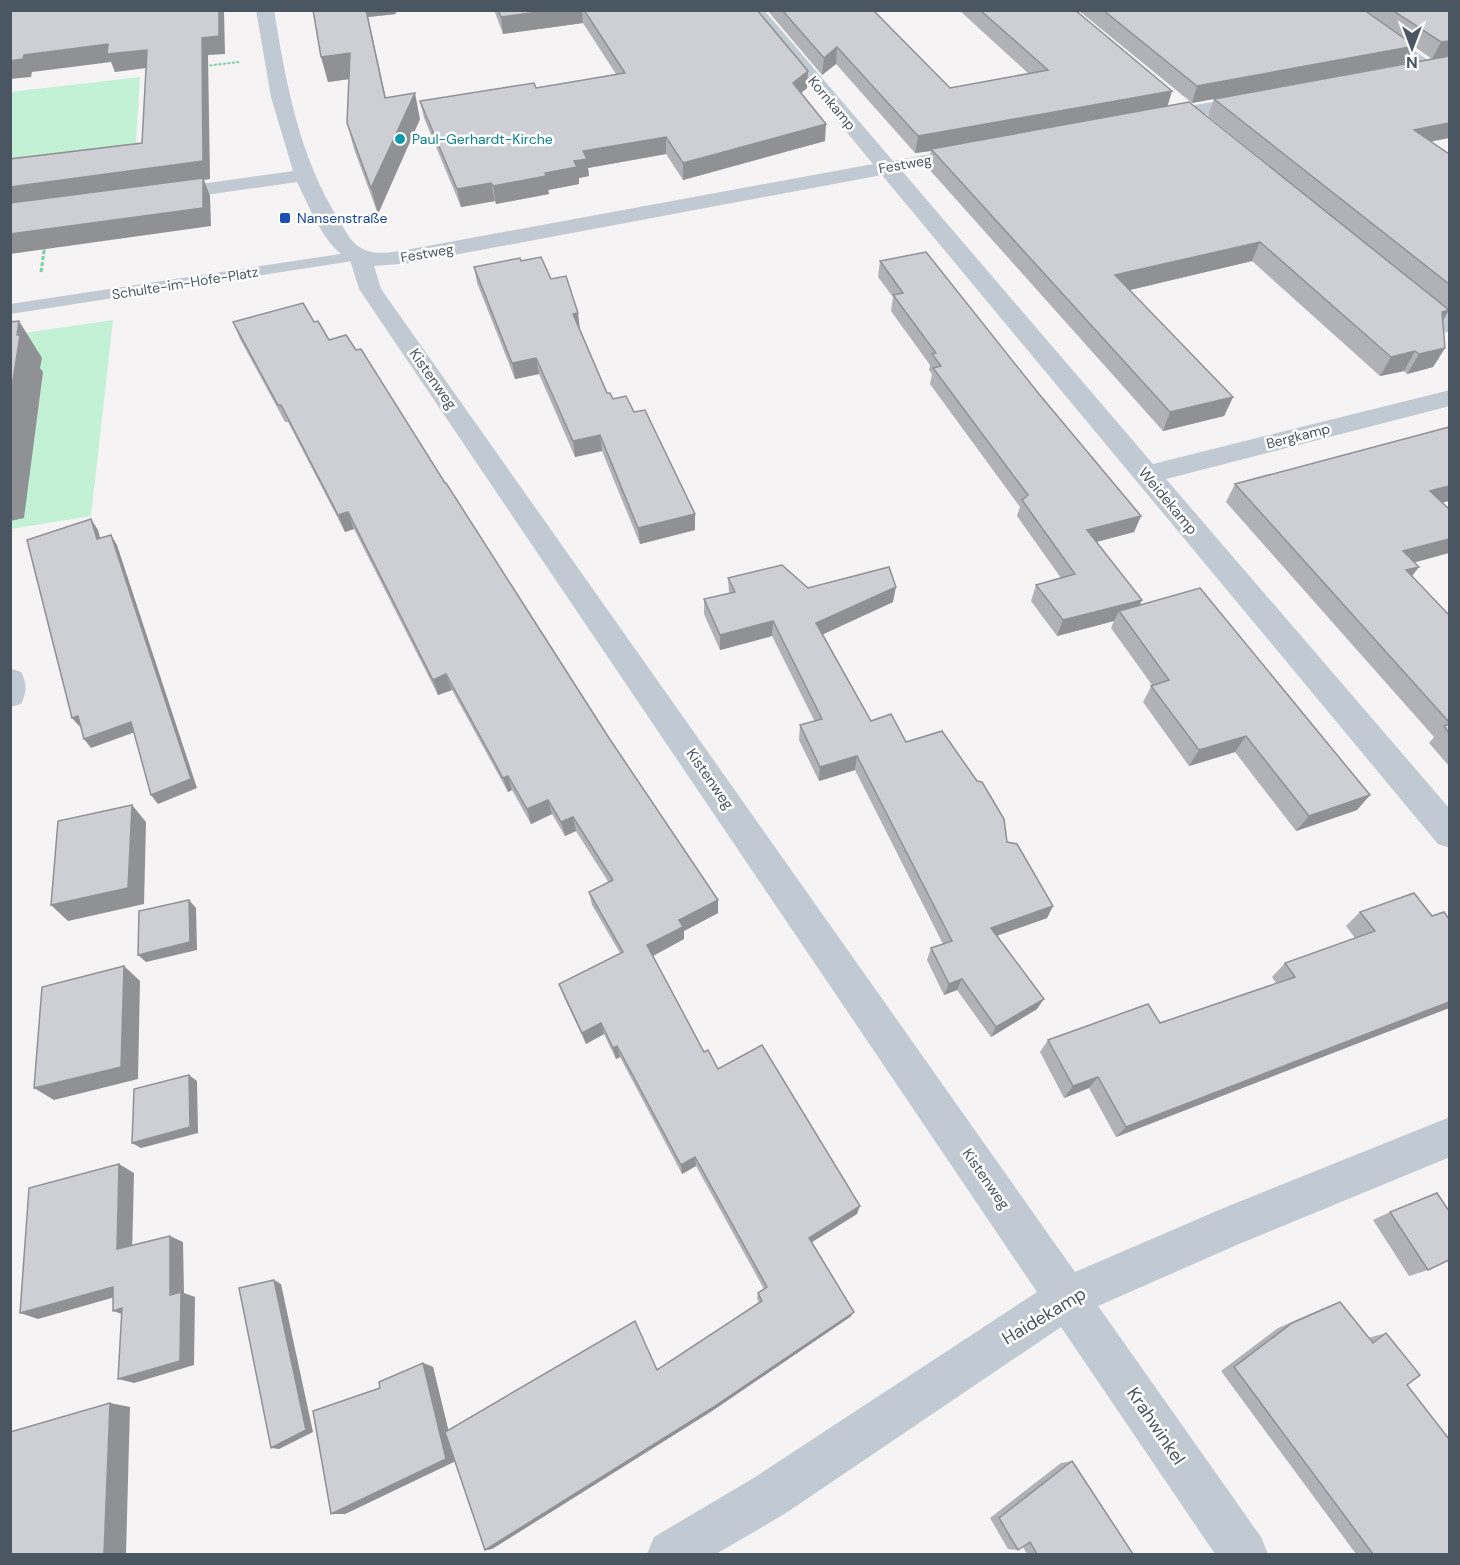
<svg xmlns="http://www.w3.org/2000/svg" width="1460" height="1565" font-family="'DM Sans',sans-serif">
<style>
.green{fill:#c3f1d5}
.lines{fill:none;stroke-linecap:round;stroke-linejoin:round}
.path-far1{stroke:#7ad0a6;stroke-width:2;stroke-dasharray:3 1.5;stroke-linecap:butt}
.path{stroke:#7ad0a6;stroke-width:3;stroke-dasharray:4 2;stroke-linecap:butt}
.service{fill:#c1cad2;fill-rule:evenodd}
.minor{fill:#c1cad2;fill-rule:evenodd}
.wall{fill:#b0b2b7}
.shaded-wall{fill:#909195}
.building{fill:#cdcfd5;stroke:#909195;stroke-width:1.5}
.culture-dot{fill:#0f9aa8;stroke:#fff;stroke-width:2}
.transit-dot{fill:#1a4fb4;stroke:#fff;stroke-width:2}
.labels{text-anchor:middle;stroke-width:5;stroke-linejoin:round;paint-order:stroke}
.far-street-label{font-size:14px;fill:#4a5661;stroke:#fff}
.far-culture-label{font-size:14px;fill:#0d838f;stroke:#fff;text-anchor:start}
.far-transit-label{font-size:14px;fill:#164399;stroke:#fff;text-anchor:start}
.street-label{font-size:15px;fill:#4a5661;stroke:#fff}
.near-street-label{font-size:18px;fill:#4a5661;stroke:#fff}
</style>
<rect width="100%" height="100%" fill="#f5f3f3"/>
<g class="green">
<polygon points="140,77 135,159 11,175 10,92"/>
<polygon points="113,320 91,516 11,529 10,335"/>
</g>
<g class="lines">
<g class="path-far1">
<polyline points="205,66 239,62"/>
<polyline points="44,252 45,247"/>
</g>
<polyline class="path" points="41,272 44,251"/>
<polygon class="service" points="360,251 368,256 366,259 10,314 10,304"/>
<g class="minor">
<path d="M 256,10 L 274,10 C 286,83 299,157 339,220 C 346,232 352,245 365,250 C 379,256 397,251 411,249 L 873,164 L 746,10 L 764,10 L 893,161 L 973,146 L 980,148 L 983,152 L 980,156 L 902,171 L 1153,464 L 1450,390 L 1450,406 L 1166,479 L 1450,809 L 1450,848 L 1438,844 L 882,175 L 411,263 L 374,266 L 381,289 L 1075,1272 L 1226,1207 L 1450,1117 L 1450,1157 L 1239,1244 L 1098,1306 L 1261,1537 L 1268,1554 L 1215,1554 L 1061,1327 L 786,1513 L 716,1554 L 647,1554 L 654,1537 L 752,1479 L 1037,1292 L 359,289 L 350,260 C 324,246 310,208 297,182 L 164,201 L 157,199 L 154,195 L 157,191 L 164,189 L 293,171 L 271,97 Z"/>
<polygon points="1335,10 1355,10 1438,67 1435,71 1423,71"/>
<polygon points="1256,94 1263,96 1266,100 1263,104 1156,124 1149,122 1146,118 1149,114 1156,112"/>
<polygon points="1408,286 1416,288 1450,314 1450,333 1442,331 1400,298 1397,293 1400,288"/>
<path d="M 10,668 L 21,672 C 27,683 27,692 21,704 L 10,707 Z"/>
</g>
</g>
<g class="wall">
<polygon points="313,10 396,14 368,17 386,98 420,119 378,214 354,149 347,123 349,79 328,82"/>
<polygon points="494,10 757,10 807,88 801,93 825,141 683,180 666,154 588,168 589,176 579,178 579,184 548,190 549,194 496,204 495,201 461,207 424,118 420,101 536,88 616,74 583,23 503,34"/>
<polygon points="767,10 873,10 950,88 1029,74 959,10 1075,10 1167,106 1449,310 1443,321 1445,348 1433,367 1407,374 1404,371 1380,376 1252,261 1129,290 1233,397 1224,416 1163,431 928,168 931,151 915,153 836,64 822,75"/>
<polygon points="1078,10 1449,10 1432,142 1449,154 1449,311 1208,116 1214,99 1432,59 1415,47 1407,63 1192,103"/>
<polygon points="880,261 1039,394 1141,516 1134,532 1096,542 1139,605 1370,795 1357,810 1296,831 1235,752 1189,766 1143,702 1152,685 1111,628 1114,621 1057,636 1031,601 1036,585 1061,578 1017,516 1020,507 930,384 932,374 929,370 930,365 891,311 893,297 878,277"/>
<polygon points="474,267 551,279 580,329 607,393 613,399 634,412 695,514 695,530 640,544 602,451 575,457 539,374 515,379 477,283"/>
<polygon points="233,322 314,322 329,340 356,350 445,483 718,913 684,931 684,939 653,956 704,1052 718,1069 857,1214 812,1242 854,1312 850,1317 712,1411 492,1549 485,1550 455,1461 345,1514 331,1514 380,1388 423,1363 433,1367 448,1430 657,1370 759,1303 757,1298 758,1293 764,1289 696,1166 682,1174 620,1057 616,1059 604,1034 586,1044 563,995 559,984 620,953 592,905 589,892 609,883 576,831 565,836 552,814 531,824 512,790 508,792 452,690 438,695 354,529 345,532 288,422 285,422 240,339"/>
<polygon points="1235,484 1443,503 1415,563 1412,576 1449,615 1449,766 1429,743 1434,737 1226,502"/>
<polygon points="728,578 808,588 893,602 823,634 871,721 906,742 1007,842 1053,906 1047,918 996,936 1037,1009 991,1037 957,990 944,995 927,960 931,948 943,944 855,770 819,781 799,740 800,725 815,722 772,636 720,650 704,614 704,599 729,593"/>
<polygon points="1360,912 1432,916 1449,919 1449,1008 1116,1137 1089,1088 1064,1098 1040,1052 1048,1040 1160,1023 1276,983 1272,977 1285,963 1355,938 1346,926"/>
<polygon points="1390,1212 1428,1270 1409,1276 1373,1220"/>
<polygon points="1340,1302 1368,1338 1386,1333 1407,1385 1449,1554 1356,1554 1221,1371 1278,1328 1324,1308"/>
<polygon points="1072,1461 1133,1554 1027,1554 1023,1547 1018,1550 1008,1549 990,1518 1061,1463"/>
</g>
<g class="shaded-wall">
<polygon points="219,10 224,10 225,54 208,55 210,179 204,180 210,196 211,226 10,254 10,187 203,161 202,38"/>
<polygon points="366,10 395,10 396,14 368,17 391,123"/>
<polygon points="553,10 582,10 583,23 503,34 501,17"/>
<polygon points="1449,41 1449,57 1432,59 1441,42"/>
<polygon points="108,44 147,50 154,67 115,72 111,62 32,72 31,77 10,79 10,61 24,55"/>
<polygon points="1415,46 1407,63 1192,103 1197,86"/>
<polygon points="837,47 836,64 822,75 824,58"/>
<polygon points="350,53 357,78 328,82 321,57"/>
<polygon points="808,71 807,88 793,100 793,83"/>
<polygon points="1172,91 1167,108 931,149 931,151 915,153 918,136"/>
<polygon points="415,93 420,119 378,214 371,188"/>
<polygon points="1449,123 1449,138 1405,147 1414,130"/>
<polygon points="826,124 825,141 683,180 683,163"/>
<polygon points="666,137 666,154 588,168 589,176 579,178 579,184 548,190 549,194 496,204 493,186 545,173 574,161 583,151"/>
<polygon points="491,183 495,201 461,207 457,189"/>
<polygon points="1260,242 1252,261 1109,295 1115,275"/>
<polygon points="1449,310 1437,330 1442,312"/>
<polygon points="578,313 580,329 575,330 573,314"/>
<polygon points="19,321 42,358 40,368 43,372 24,518 10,521 10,400"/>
<polygon points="1445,348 1433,367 1407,374 1419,354"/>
<polygon points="1415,351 1404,371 1380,376 1391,357"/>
<polygon points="536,358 539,374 515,379 512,363"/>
<polygon points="1233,397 1224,416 1163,431 1170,412"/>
<polygon points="600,435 602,451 575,457 573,441"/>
<polygon points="1449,486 1449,501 1418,509 1430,491"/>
<polygon points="348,512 354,529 345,532 338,515"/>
<polygon points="695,514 695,530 640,544 638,528"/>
<polygon points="1141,516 1134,532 1081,546 1087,530"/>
<polygon points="91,519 98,530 103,549 97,539"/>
<polygon points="111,535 117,545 197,788 158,804 151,795"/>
<polygon points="1449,539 1449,553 1391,569 1403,551"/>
<polygon points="1419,567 1406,584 1406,570"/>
<polygon points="896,587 893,602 815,638 816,623"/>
<polygon points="1142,600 1135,615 1119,611 1114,621 1057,636 1063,620"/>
<polygon points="773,621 772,636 720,650 720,635"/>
<polygon points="446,674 452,690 438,695 433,680"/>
<polygon points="78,716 80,727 72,718"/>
<polygon points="131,722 138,731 91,748 84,739"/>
<polygon points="1246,736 1235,752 1189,766 1199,750"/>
<polygon points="857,756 855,770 819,781 820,767"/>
<polygon points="508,776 512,790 508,792 503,778"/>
<polygon points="1370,795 1357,810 1296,831 1309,816"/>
<polygon points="548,800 552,814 531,824 527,809"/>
<polygon points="132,805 146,822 144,904 68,921 51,905"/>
<polygon points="573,817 576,831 565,836 561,822"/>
<polygon points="189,900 196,908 197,950 146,962 138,955"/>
<polygon points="718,900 718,913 684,931 684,939 649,958 647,945 679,920"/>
<polygon points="1053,906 1047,918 985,940 991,928"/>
<polygon points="124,966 140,981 138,1079 54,1100 34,1088"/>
<polygon points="962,979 957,990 944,995 949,984"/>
<polygon points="1044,999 1037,1009 991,1037 996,1027"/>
<polygon points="1449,1002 1449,1008 1116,1137 1126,1127"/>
<polygon points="601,1023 604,1034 586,1044 582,1033"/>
<polygon points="617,1046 620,1057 616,1059 613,1048"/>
<polygon points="189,1075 197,1081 198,1133 141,1148 132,1143"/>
<polygon points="1098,1077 1089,1088 1064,1098 1073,1086"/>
<polygon points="695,1157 696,1166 682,1174 681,1165"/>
<polygon points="119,1164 134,1173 132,1256 117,1249"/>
<polygon points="860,1206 857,1214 807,1245 809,1238"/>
<polygon points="170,1236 183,1242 184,1293 195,1297 194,1365 134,1383 118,1379 170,1295"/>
<polygon points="274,1280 281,1284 313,1432 279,1449 271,1448"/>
<polygon points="113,1287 129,1293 38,1319 20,1313"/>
<polygon points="122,1308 128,1316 113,1311"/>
<polygon points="854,1312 850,1317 712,1411 492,1549 485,1550"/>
<polygon points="423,1363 433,1367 456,1461 345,1514 331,1514"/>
<polygon points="110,1403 130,1407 126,1554 104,1554"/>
</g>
<g class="building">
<polygon points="10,10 219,10 219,36 202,38 203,161 10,187 10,159 142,143 147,50 107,54 108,44 24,55 23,59 10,61"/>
<polygon points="313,10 366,10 385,98 415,93 371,188 347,123 350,53 321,57"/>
<polygon points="498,10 553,10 501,17"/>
<polygon points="584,10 757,10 808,71 793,83 826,124 683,163 666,137 583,151 587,159 574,161 577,167 545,173 546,176 493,186 491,183 457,189 420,101 534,83 536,88 625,73"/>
<polygon points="782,10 873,10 950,88 1048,70 980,10 1075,10 1172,91 918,136 837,47 824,58"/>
<polygon points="1103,10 1364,10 1415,46 1197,86"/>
<polygon points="1392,10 1449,10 1449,41 1441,42"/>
<polygon points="1449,56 1449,123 1414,130 1449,154 1449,284 1214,99"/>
<polygon points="1189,102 1449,310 1442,312 1445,348 1419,354 1415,351 1391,357 1260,242 1115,275 1233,397 1170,412 931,149"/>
<polygon points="203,178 203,208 10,234 10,203"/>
<polygon points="926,252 1039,394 1141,516 1087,530 1142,600 1063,620 1036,585 1075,574 1022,500 1028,495 933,368 941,366 932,354 936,353 893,295 903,293 880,261"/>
<polygon points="541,257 551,279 566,276 578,313 573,314 607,393 610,393 613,399 626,396 634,412 645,410 695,514 638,528 600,435 573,441 536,358 512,363 474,267 520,258 521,261"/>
<polygon points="303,303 314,322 318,321 329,340 346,335 356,350 361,349 445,483 446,483 609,738 718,900 679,920 683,927 647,945 704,1052 708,1050 718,1069 762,1045 860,1206 809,1238 854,1312 712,1408 485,1550 445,1432 635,1321 657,1370 762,1301 758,1293 767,1287 695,1157 681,1165 617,1046 613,1048 601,1023 582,1033 559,984 623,952 589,892 613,880 573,817 561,822 548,800 527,809 508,776 503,778 446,674 433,680 348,512 338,515 281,405 278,405 233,322"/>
<polygon points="19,321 17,335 20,335 10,400 10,322"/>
<polygon points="1449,427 1449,486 1430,491 1449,509 1449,539 1403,551 1419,567 1406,570 1449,615 1449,722 1235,484"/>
<polygon points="91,519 97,539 111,535 191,779 151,795 131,722 84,739 78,716 72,718 27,540"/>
<polygon points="782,565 808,588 889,567 896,587 816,623 871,721 891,714 906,742 942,731 977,781 982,782 1004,819 1007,842 1017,844 1053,906 991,928 1044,999 996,1027 962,979 949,984 931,948 952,941 857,756 820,767 800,725 822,719 773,621 720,635 704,599 735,592 728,578"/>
<polygon points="1200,588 1370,795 1309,816 1246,736 1199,750 1151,686 1169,680 1119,611"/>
<polygon points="1449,724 1449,733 1444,726"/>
<polygon points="132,805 128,888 51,905 58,821"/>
<polygon points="1414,893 1432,916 1444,912 1449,919 1449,1002 1126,1127 1098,1077 1073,1086 1048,1040 1148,1004 1160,1023 1295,977 1285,963 1375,931 1360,912"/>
<polygon points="189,900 190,942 138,955 139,911"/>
<polygon points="124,966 121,1067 34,1088 42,987"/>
<polygon points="189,1075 190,1127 132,1143 134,1089"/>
<polygon points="119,1164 117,1249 170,1236 170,1295 181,1292 180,1361 118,1379 122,1308 113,1311 113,1287 20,1313 29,1188"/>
<polygon points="1437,1193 1449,1211 1449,1260 1428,1270 1390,1212"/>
<polygon points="274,1280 306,1430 271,1448 239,1288"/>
<polygon points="1340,1302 1373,1343 1386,1333 1420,1375 1407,1385 1449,1439 1449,1554 1373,1554 1234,1367 1292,1323"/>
<polygon points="423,1363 446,1459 331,1514 313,1411 380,1388 379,1382"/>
<polygon points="110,1403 104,1554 10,1554 10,1432"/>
<polygon points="1072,1461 1133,1554 1037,1554 1030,1542 1018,1550 999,1518"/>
</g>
<circle class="culture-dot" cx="400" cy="139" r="6"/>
<rect class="transit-dot" x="279" y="212" width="12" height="12" rx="3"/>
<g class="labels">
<g class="far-street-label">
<text transform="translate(832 103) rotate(50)" y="5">Kornkamp</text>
<text transform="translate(905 164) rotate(-10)" y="5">Festweg</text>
<text transform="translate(427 253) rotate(-10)" y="5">Festweg</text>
<text transform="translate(185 283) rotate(-9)" y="5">Schulte-im-Hofe-Platz</text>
<text transform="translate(1298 436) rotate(-14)" y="5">Bergkamp</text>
</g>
<g class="far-culture-label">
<text x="412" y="144">Paul-Gerhardt-Kirche</text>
</g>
<g class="far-transit-label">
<text x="297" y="223">Nansenstraße</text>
</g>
<g class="street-label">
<text transform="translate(433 379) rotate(55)" y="5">Kistenweg</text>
<text transform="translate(1168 501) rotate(50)" y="5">Weidekamp</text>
<text transform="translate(710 779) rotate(55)" y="5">Kistenweg</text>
<text transform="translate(986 1179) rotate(55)" y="5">Kistenweg</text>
</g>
<g class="near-street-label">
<text transform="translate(1044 1316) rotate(-31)" y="6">Haidekamp</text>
<text transform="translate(1156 1426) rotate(56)" y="6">Krahwinkel</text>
</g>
</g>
<rect width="1460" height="1565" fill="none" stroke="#4a5661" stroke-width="24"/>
<g transform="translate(1412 48) rotate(180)" stroke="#ffffff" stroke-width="4.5" paint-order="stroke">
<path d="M0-4.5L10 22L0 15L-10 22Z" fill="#4a5661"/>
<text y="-9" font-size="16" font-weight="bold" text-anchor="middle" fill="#4a5661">N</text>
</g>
</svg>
